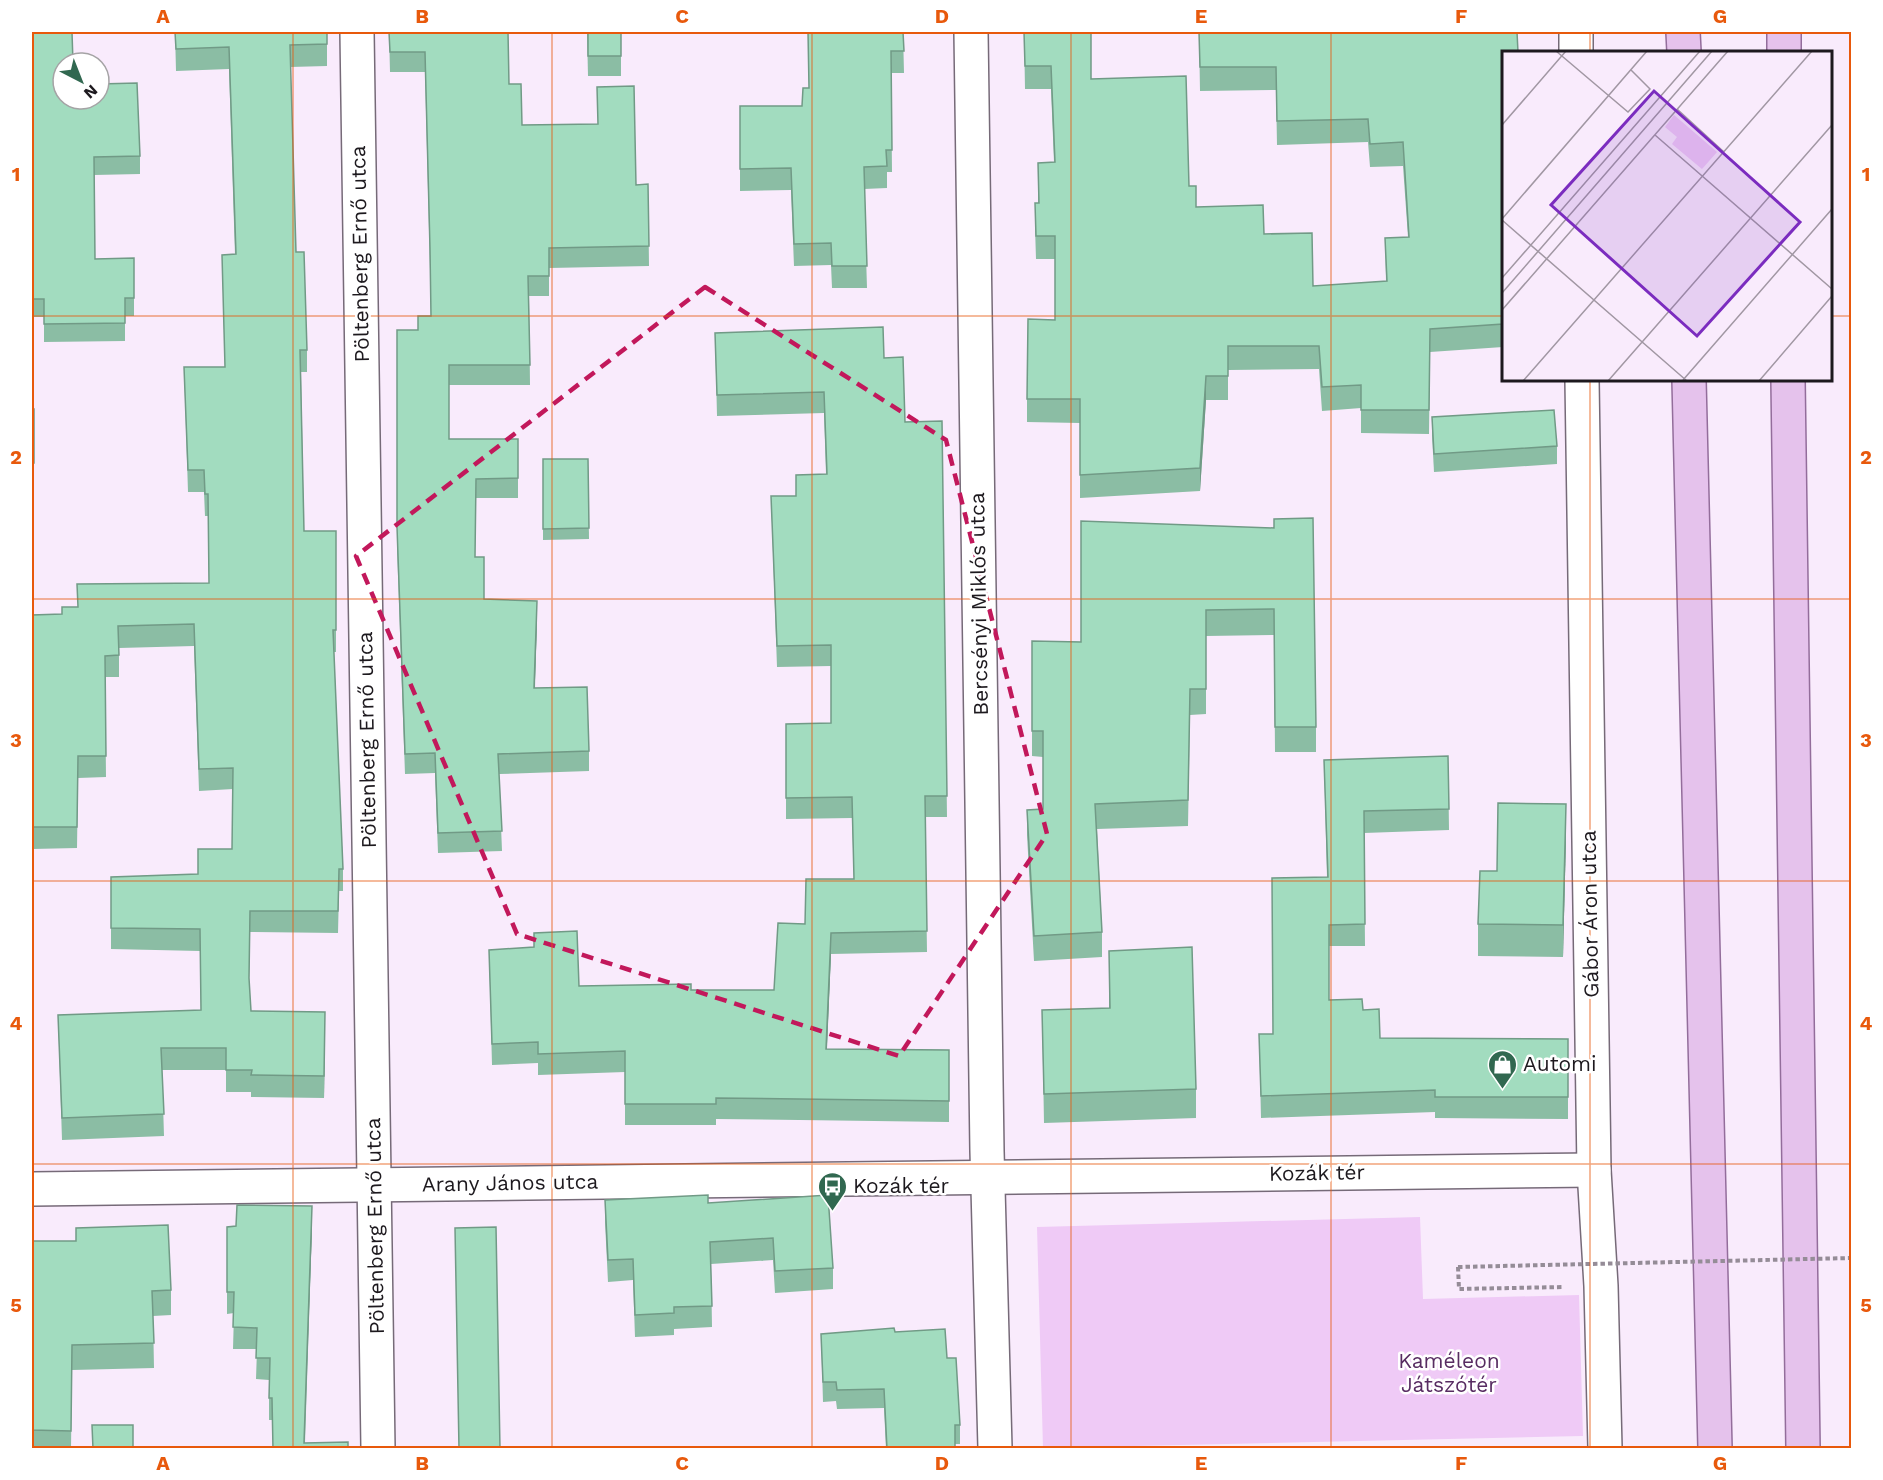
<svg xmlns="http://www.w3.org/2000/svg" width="1883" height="1480" font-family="'Work Sans',sans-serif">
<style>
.green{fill:#efcaf6}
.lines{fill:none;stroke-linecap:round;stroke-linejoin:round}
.street-casing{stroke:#766a78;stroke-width:36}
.primary-casing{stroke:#936d9b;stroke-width:36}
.path{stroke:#958c97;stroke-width:4;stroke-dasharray:4.5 3;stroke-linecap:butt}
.street{stroke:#fff;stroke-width:33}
.primary{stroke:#e5c2ec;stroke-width:33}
.path-bridge{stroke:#958c97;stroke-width:4;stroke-dasharray:4.5 3;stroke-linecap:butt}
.wall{fill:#8bbda4}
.shaded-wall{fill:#719a86}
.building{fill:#a2dcbf;stroke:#719a86;stroke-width:1.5}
.marked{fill:none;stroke:#c2185b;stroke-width:4.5;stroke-dasharray:12 8;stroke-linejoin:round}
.grid{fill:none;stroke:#e8590c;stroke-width:1.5;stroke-opacity:0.55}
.labels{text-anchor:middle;stroke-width:5;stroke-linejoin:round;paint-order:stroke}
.street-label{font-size:21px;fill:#1d191e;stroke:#fff}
.poi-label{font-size:21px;fill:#1d191e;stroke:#fff;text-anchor:start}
.park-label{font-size:21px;fill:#582c62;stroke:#fff}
.inset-road{fill:none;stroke:#a197a3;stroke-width:1.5}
.view{fill:#7b2cbf;fill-opacity:0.15;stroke:#7b2cbf;stroke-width:3}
.inset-edge{fill:none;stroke:#1d191e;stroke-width:3}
.neatline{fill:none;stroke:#e8590c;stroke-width:2}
.grid-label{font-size:20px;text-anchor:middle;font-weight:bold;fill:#e8590c}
</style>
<rect width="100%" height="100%" fill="#f9ebfc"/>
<polygon class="green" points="1420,1217 1423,1299 1579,1295 1583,1436 1043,1448 1037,1227"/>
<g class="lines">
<defs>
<g id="street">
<polyline points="357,32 378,1448"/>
<polyline points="971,32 987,1151 995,1448"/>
<polyline points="1576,32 1576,52"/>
<polyline points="1582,380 1594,1170 1601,1286 1605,1448"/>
<polyline points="32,1189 1594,1170"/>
</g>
<g id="primary">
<polyline points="1683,32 1684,52"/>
<polyline points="1784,32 1784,52"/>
<polyline points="1689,380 1715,1448"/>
<polyline points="1788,380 1803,1448"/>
</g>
</defs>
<use href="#street" class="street-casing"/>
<use href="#primary" class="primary-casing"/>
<polyline class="path" points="1458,1267 1459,1289 1564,1287"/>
<use href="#street" class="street"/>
<use href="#primary" class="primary"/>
<polyline class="path-bridge" points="1458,1267 1852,1258"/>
</g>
<g class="wall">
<polygon points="32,32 63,99 140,156 140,174 94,175 95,259 134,258 134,316 125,316 125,341 44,342 44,317 32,317"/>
<polygon points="175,32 327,32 327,66 290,67 296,252 307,350 307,372 301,372 304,531 336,531 336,652 334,652 343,869 343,891 339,891 338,933 250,932 249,983 251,1011 325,1034 324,1098 251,1097 251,1092 226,1092 226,1070 162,1070 164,1136 62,1140 58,1015 201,1010 200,951 111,949 111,877 198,874 232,849 233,789 199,791 194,646 119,648 119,677 105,677 106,777 78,778 77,848 32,849 32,615 62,614 77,607 209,583 208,516 205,516 204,492 188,492 184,367 225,367 222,255 235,255 229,69 176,71"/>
<polygon points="389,32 509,84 522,125 598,124 597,87 636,185 648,184 649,266 549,268 549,296 529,296 530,385 449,385 449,439 518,439 518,498 476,498 475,557 484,599 537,621 535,688 589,751 589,771 499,774 502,851 438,853 435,773 405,774 397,547 397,330 418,330 431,316 430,269 425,72 390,72"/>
<polygon points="587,32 621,32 621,76 588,76"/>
<polygon points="808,32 903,32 904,73 891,73 892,172 887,172 887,188 864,189 867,288 832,288 831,265 794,266 791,190 740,191 740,106 802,106 809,88"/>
<polygon points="1024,32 1091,79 1189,186 1196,207 1264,234 1313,286 1386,281 1385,238 1408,237 1403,166 1370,167 1368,142 1277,145 1276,90 1200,91 1199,32 1503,52 1503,347 1430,352 1429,434 1361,433 1361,408 1322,411 1319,369 1228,370 1228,400 1206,400 1200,491 1080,498 1080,423 1027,422 1027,399 1055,320 1055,259 1036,259 1035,227 1038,203 1038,163 1054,162 1051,89 1025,89"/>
<polygon points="715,333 884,358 905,422 942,421 947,817 925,817 927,952 831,954 827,1049 949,1050 949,1122 716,1119 716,1125 625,1125 625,1072 538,1075 538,1063 492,1065 489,950 579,986 691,990 774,990 805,924 854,879 852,818 786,819 786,724 831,723 831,666 777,667 771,496 796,496 826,474 824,413 717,416"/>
<polygon points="32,409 34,409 34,484 32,485"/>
<polygon points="1432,417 1557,446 1557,464 1434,472 1432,435"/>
<polygon points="543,459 588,459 589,539 543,540"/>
<polygon points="1274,528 1316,727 1316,752 1275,752 1274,635 1206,636 1206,714 1190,715 1188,826 1097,829 1102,932 1102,957 1034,961 1027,835 1027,810 1043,809 1043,757 1032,756 1032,641 1081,642"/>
<polygon points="1448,756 1449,830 1364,833 1365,946 1329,946 1329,1000 1363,1010 1380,1038 1568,1039 1568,1119 1435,1118 1435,1112 1261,1118 1259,1034 1273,1034 1327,877 1324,760"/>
<polygon points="1566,836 1563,957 1478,956 1478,924 1497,871"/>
<polygon points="1109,951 1196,1089 1196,1118 1044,1123 1042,1010 1109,1008"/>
<polygon points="605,1200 708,1203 833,1268 833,1289 775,1293 773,1260 711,1264 712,1327 674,1329 674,1335 635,1337 633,1280 608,1282 605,1222"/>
<polygon points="227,1227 312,1228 305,1443 348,1449 273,1449 272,1420 269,1420 269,1380 256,1379 257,1349 233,1349 234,1313 227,1314"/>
<polygon points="32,1241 171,1290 171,1315 153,1316 154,1368 72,1370 71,1449 32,1449"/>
<polygon points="895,1332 947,1358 960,1425 960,1444 955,1444 955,1449 886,1449 884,1408 837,1409 836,1401 823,1402 821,1334"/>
</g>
<g class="shaded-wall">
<polygon points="1206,376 1206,400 1200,491 1200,468"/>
<polygon points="537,601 537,621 534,708 534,688"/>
<polygon points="1566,804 1566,836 1563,957 1563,925"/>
<polygon points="831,933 831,954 826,1069 826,1049"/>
<polygon points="325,1012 325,1034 324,1098 324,1076"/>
<polygon points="312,1206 312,1228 304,1449"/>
</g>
<g class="building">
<polygon points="32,32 72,32 73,63 63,63 63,99 99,99 99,84 137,83 140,156 94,157 95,259 134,258 134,298 125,298 125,323 44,324 44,299 32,299"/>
<polygon points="175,32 327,32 327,44 290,45 296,252 304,252 307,350 300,350 304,531 336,531 336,630 333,630 343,869 339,869 338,911 250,911 249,978 251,1011 325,1012 324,1076 251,1075 252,1070 226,1070 226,1048 161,1048 164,1114 62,1118 58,1015 201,1010 200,929 111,928 111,877 198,874 198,849 232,849 233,768 199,769 194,624 118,626 119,655 105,656 106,756 78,756 77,827 32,827 32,615 62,614 62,607 78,607 77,584 209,583 208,494 205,494 204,470 188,470 184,367 225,367 222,255 236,254 229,47 176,49"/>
<polygon points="389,32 508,32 509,84 521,84 522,125 598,124 597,87 634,86 636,185 648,184 649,246 549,248 549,276 528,276 530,365 449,365 449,439 518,439 518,478 476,479 475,557 484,557 484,599 537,601 534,688 587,687 589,751 498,754 502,831 438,833 435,753 405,754 397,527 397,330 418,330 418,316 431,316 430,249 425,52 390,52"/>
<rect x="588" y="32" width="33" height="24"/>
<polygon points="808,32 903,32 904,51 891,51 892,150 886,150 887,166 864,167 867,266 832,266 831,243 794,244 791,168 740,169 740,106 802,106 803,88 809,88"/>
<polygon points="1024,32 1091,32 1091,79 1186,76 1189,186 1196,186 1196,207 1263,205 1264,234 1312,233 1313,286 1387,281 1385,238 1409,237 1403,142 1370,144 1368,119 1277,121 1276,67 1200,67 1199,32 1517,32 1518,52 1503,52 1503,324 1430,329 1429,410 1361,410 1361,385 1322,387 1319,346 1228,346 1228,376 1206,376 1200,468 1080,475 1080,399 1027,399 1028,319 1055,320 1055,236 1036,236 1035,203 1039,203 1038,163 1055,162 1051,66 1025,66"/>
<polygon points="883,327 884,358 903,357 905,422 942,421 947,796 925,796 927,931 831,933 826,1049 949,1050 949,1101 716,1098 716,1104 625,1104 625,1051 538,1054 538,1042 492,1044 489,950 534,947 534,933 577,931 579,986 691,984 691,990 774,990 778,923 805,924 806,879 854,879 852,797 786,798 786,724 831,723 831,645 777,646 771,496 796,496 796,475 827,474 824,392 717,395 715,333"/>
<rect x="32" y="409" width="2" height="54"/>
<polygon points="1554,410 1557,446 1434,454 1432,417"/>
<polygon points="543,459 588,459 589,528 543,529"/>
<polygon points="1313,518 1316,727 1275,727 1274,609 1206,610 1206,689 1190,689 1188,800 1095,804 1102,932 1034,936 1027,810 1043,809 1043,731 1032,731 1032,641 1081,642 1081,521 1274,528 1274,519"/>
<polygon points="1448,756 1449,809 1364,811 1365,924 1329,925 1329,1000 1362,999 1363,1010 1379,1009 1380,1038 1568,1039 1568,1097 1435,1097 1435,1090 1261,1096 1259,1034 1273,1034 1272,878 1328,877 1324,760"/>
<polygon points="1498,803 1566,804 1563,925 1478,924 1480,871 1497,871"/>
<polygon points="1192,947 1196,1089 1044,1094 1042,1010 1110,1008 1109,951"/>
<polygon points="708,1195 708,1203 828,1195 833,1268 775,1271 773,1238 710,1242 712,1306 674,1307 674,1313 635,1315 633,1259 608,1260 605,1200"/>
<polygon points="237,1205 312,1206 304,1443 348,1442 348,1449 273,1449 272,1398 269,1398 270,1358 256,1358 257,1328 233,1327 234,1292 227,1292 227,1227 236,1226"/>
<polygon points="168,1225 171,1290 152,1291 154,1343 72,1345 71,1431 32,1430 32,1241 76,1241 76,1228"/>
<polygon points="496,1227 500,1449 459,1449 455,1228"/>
<polygon points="894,1328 895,1332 945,1329 947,1358 956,1358 960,1425 955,1425 955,1449 887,1449 884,1389 837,1390 836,1382 823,1382 821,1334"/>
<polygon points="92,1425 133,1425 133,1449 93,1449"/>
</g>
<path class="marked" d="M 705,287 L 946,440 L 1047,834 L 899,1056 L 517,934 L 356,556 Z"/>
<path class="grid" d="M 293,32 L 293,1448M 552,32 L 552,1448M 812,32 L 812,1448M 1071,32 L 1071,1448M 1331,32 L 1331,1448M 1590,32 L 1590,52M 32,316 L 1504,316M 1830,316 L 1852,316M 1590,380 L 1590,1448M 32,599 L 1852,599M 32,881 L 1852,881M 32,1164 L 1852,1164"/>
<defs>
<symbol id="shop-pin" viewBox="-11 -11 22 30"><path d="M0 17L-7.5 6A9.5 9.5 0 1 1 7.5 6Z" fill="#316850" stroke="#fff"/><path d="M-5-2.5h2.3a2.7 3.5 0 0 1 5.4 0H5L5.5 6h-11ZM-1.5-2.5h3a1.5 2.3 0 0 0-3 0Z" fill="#fff"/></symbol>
<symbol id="bus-pin" viewBox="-11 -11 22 30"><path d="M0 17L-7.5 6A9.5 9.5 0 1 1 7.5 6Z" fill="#316850" stroke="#fff"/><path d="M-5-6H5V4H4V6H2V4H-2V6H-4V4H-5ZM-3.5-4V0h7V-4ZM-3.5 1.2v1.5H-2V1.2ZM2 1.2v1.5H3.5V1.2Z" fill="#fff"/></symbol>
</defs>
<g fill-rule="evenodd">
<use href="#shop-pin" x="1486" y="1048" width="33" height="45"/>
<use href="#bus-pin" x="816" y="1170" width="33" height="45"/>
</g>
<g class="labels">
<g class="street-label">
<text transform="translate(360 254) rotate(-91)" y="7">Pöltenberg Ernő utca</text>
<text transform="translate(979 604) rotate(-91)" y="7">Bercsényi Miklós utca</text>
<text transform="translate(367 740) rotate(-91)" y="7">Pöltenberg Ernő utca</text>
<text transform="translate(1590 914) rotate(-91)" y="7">Gábor Áron utca</text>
<text transform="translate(1317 1173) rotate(-1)" y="7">Kozák tér</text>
<text transform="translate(510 1183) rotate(-1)" y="7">Arany János utca</text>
<text transform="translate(375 1226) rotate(-91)" y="7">Pöltenberg Ernő utca</text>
</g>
<g class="poi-label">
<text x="1523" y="1071">Automi</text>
<text x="853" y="1193">Kozák tér</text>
</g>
<g class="park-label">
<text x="1449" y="1368">Kaméleon<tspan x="1449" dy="24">Játszótér</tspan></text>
</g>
</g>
<g transform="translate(1502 51)">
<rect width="330" height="330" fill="#f9ebfc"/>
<path d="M 172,64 L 215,101 L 200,118 L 170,93 L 175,86 L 163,76 Z" fill="#efcaf6"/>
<path class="inset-road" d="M 54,0 L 126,61 L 148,38 L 129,19M 175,58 L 222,101M 0,74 L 64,0M 153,84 L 330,238M 0,168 L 145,0M 0,169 L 185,330M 0,227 L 198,0M 0,242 L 210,0M 0,259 L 226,0M 181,329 L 330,158M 21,330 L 310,0M 106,330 L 330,74M 257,330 L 330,245"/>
<path class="view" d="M 152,40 L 298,171 L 195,285 L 49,154 Z"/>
<rect width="330" height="330" class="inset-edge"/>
</g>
<rect width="1883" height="1480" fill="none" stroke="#ffffff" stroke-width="66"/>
<g transform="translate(81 81) rotate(138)"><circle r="28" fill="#ffffff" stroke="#a5a3a5" stroke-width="1.5"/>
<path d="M0-4.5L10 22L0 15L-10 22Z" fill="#316850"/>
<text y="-9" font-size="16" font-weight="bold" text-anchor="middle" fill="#1d191e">N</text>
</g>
<rect x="33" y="33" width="1817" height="1414" class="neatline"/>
<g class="grid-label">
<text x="163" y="23">A</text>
<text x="422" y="23">B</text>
<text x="682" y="23">C</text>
<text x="942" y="23">D</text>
<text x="1201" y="23">E</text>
<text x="1461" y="23">F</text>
<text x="1720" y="23">G</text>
<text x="16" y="181">1</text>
<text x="1866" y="181">1</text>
<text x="16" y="464">2</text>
<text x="1866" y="464">2</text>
<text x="16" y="747">3</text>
<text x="1866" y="747">3</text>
<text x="16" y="1030">4</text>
<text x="1866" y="1030">4</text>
<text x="16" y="1312">5</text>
<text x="1866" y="1312">5</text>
<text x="163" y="1470">A</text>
<text x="422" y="1470">B</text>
<text x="682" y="1470">C</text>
<text x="942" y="1470">D</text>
<text x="1201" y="1470">E</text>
<text x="1461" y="1470">F</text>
<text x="1720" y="1470">G</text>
</g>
</svg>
